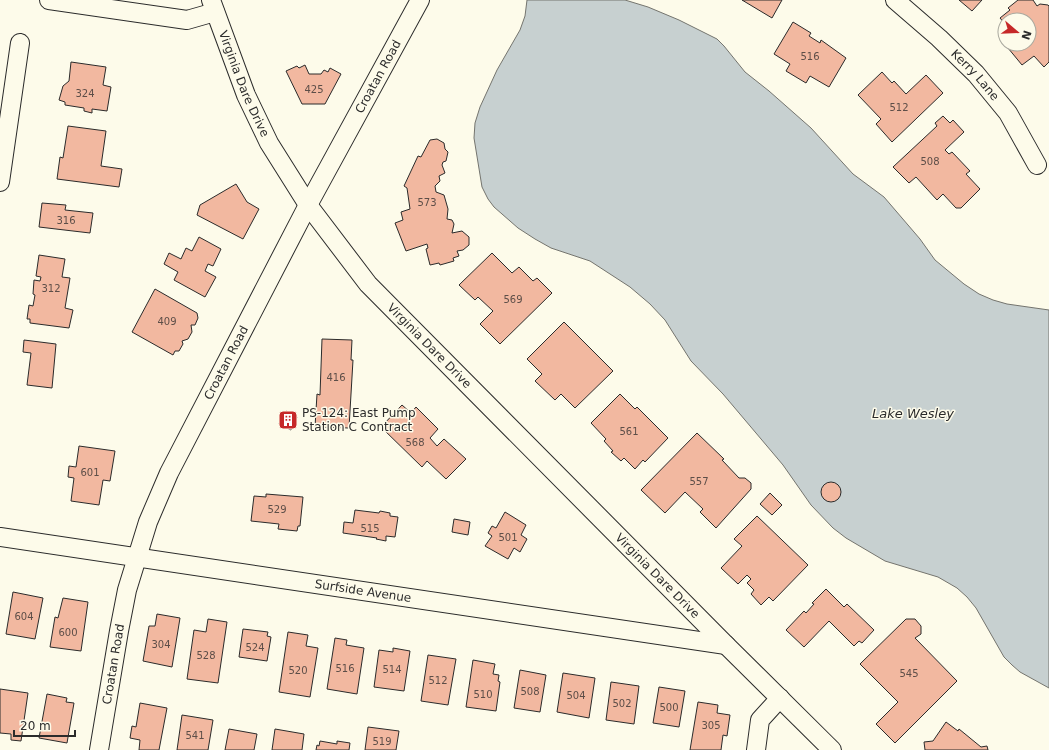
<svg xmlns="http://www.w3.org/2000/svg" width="1049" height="750" font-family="'DejaVu Sans',sans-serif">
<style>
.water{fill:#c7d0d0;stroke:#74746e}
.building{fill:#f2b8a0;stroke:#2b2b2b}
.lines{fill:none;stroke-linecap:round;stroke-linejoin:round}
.street-casing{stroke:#2b2b2b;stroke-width:20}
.street{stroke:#fdfbea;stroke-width:18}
.labels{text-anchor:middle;stroke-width:3;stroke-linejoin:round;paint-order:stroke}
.number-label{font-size:10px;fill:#5d4e48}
.street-label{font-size:12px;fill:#2b2b2b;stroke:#fdfbea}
.poi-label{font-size:12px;fill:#2b2b2b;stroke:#fdfbea;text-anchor:start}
.water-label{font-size:13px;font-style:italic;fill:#2b2b2b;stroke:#fdfbea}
</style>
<rect width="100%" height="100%" fill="#fdfbea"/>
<polygon class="water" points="527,0 625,0 648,7 679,20 717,39 724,46 745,72 769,91 811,128 853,174 884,197 920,239 935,260 964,284 979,294 993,300 1007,304 1049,310 1049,688 1020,672 1012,665 1004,657 976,608 967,597 957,588 938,577 885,561 846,538 833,528 811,505 783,465 723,394 691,361 665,320 650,304 630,287 590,261 551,248 535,239 518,228 494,207 488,199 482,187 474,138 475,123 480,107 497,70 520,30 525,16"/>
<g class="building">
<polygon points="742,0 782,0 772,18"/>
<polygon points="959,0 982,0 972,11"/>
<polygon points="1018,0 1033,0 1037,6 1040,4 1048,5 1049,6 1049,62 1044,67 1034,56 1022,65 1008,48 1013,44 1029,44 1029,20 1005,20 1005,24 1000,18 1010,10 1008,8"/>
<polygon points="793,22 811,33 809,36 820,43 821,40 846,58 829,87 810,76 806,83 786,71 790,64 774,54"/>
<polygon points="71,62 106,67 103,85 111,87 107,111 92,109 92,113 84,111 84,108 65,105 65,102 59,100 63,86 69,81"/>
<polygon points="305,65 309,74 321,74 324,70 328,72 330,68 341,74 325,104 302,104 286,71 297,66 299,68"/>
<polygon points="882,72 892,83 894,81 906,94 926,75 943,93 892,142 876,124 881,119 858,95"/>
<polygon points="943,116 950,123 953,120 964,132 945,150 949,154 952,152 970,171 966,174 980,189 961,208 956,208 943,194 937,200 916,177 909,183 893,167 937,126 935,123"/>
<polygon points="68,126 106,131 101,166 122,169 119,187 57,179 60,157 63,158"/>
<polygon points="437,139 444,143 445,149 448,152 446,161 443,162 442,165 445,173 439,176 440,181 435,186 436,192 444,195 448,209 447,219 452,220 454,224 452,233 462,231 469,237 469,245 463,250 457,251 459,256 453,258 454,261 440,265 439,263 430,265 426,249 428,248 427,244 406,251 395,223 403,220 401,212 410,209 407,188 404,186 418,156 421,157 430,140"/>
<polygon points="236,184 247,202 259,209 243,239 197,215 200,205"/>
<polygon points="42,203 66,205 65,210 93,213 90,233 39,227"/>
<polygon points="199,237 221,249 213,266 208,264 205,271 216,277 205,297 174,280 178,272 164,264 169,253 181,259 186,248 192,251"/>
<polygon points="492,253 512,273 519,267 533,281 537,278 552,293 500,344 480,324 493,311 478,297 475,300 459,285"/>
<polygon points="39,255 65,259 62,277 70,278 65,308 73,310 69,328 30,323 30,319 27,319 29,305 33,306 35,295 33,294 34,280 40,281 41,277 36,276"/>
<polygon points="155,289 197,313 198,318 195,325 191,325 192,332 188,339 182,341 183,344 179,351 175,351 173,355 132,332"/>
<polygon points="564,322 613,371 575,408 561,394 555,400 535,381 542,374 527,359"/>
<polygon points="322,339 352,340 351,360 353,360 349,428 315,427 317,394 320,395"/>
<polygon points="24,340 56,344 52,388 27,385 31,353 23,352"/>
<polygon points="620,394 635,409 637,407 668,438 645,462 643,460 635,469 624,458 621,461 611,452 613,451 604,441 606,439 591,423"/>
<polygon points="402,405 411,413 416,407 438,429 430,438 437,446 444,439 466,459 446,479 427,461 422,467 381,427"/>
<polygon points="286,411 297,417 291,430 279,424"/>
<polygon points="697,433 724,459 722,460 739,478 745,478 751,483 751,489 716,528 700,512 703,509 685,492 665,513 641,490"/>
<polygon points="79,446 115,451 110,481 103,480 99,505 71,501 74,478 68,477 69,466 76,467"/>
<circle cx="831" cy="492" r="10"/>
<polygon points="770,493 782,505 772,515 760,504"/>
<polygon points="266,494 303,497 300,526 298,526 297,531 278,529 279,524 251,521 254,496 266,497"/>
<polygon points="355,510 379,513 380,511 390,513 390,516 398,517 395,537 386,536 386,541 376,539 377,538 343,533 344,522 353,523"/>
<polygon points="505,512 526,525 521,535 527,539 520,552 514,548 508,559 485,546 492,536 488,533 492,526 496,528"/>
<polygon points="757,516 808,565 773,601 769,597 761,605 751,594 754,590 747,583 751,579 747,575 738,584 721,568 742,546 734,539"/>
<polygon points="454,519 470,522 468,535 452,532"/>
<polygon points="826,589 844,607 847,604 874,630 862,643 859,641 854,646 829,621 804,647 786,630 804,611 806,613 814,604 812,603"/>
<polygon points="13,592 43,598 35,639 6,634"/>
<polygon points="63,598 88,602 81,651 50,647 55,617 58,618"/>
<polygon points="157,614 180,618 172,667 143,661 149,626 155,626"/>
<polygon points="208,619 227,622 218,683 187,679 194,630 206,632"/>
<polygon points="906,619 915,619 921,626 921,634 915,638 957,681 895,743 876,724 898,702 860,664"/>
<polygon points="243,629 268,632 267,636 271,637 267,661 239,657"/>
<polygon points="288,632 308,635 306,646 318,648 310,697 279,692"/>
<polygon points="335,638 347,640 346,645 364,648 357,694 327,689"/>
<polygon points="393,648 410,651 404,691 374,687 379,650 393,652"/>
<polygon points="428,655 456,659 448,705 421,701"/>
<polygon points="473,660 495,664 493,674 499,675 498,681 500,682 496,711 466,707"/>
<polygon points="520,670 546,675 540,712 514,708"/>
<polygon points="563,673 595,678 589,718 557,712"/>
<polygon points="611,682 639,686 634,724 606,720"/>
<polygon points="659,687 685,691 679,727 653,723"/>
<polygon points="0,689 28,693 21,741 11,740 11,734 0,733"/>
<polygon points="47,694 67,698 66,702 74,703 67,743 39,738"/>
<polygon points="698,702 718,705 717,713 730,715 727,736 723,735 721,750 690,750"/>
<polygon points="140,703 167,708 159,750 139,750 140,740 130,738 132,726 136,727"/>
<polygon points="182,715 213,720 208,750 177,750"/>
<polygon points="946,722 958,731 959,729 981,747 987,746 988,750 925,750 924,742 933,741"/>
<polygon points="368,727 399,731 396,750 365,750"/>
<polygon points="229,729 257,734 254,750 225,750"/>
<polygon points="275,729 304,734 302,750 272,750"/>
<polygon points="320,741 337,744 337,741 350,743 349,750 316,750 317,745 319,746"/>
</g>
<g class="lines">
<defs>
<g id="street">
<polyline points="49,0 187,20 215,12"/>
<path id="s1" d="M 211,0 L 246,95 L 269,143 L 308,205 L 368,284 L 726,645 L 832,750"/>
<path id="s2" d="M 895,0 L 939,38 L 976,74 L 1008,113 L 1037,165"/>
<polyline points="0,182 20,43"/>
<path id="s3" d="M 0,537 L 726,645"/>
<path id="s4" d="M 99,750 L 119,631 L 127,590 L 148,522 L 169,473 L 308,205 L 420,0"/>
<polyline points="756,750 760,720 780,698"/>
</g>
</defs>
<use href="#street" class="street-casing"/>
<use href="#street" class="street"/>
</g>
<defs>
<symbol id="building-square" viewBox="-11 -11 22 22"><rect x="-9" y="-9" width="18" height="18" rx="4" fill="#c62828" stroke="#fdfbea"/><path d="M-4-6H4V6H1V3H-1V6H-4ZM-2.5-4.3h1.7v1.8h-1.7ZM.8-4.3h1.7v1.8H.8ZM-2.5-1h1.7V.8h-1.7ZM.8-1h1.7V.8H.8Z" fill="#fff"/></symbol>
</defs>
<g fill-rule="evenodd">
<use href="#building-square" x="277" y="409" width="22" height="22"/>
</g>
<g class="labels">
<g class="number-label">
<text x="810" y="60">516</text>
<text x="314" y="93">425</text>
<text x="85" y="97">324</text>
<text x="899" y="111">512</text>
<text x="930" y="165">508</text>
<text x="427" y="206">573</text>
<text x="66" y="224">316</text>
<text x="51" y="292">312</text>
<text x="513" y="303">569</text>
<text x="167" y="325">409</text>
<text x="336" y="381">416</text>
<text x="629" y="435">561</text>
<text x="415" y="446">568</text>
<text x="90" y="476">601</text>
<text x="699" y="485">557</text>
<text x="277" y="513">529</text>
<text x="370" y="532">515</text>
<text x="508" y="541">501</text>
<text x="24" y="620">604</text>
<text x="68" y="636">600</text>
<text x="161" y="648">304</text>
<text x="255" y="651">524</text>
<text x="206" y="659">528</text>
<text x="345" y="672">516</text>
<text x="392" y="673">514</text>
<text x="298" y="674">520</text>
<text x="909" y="677">545</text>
<text x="438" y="684">512</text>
<text x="530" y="695">508</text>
<text x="483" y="698">510</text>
<text x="576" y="699">504</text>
<text x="622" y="707">502</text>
<text x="669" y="711">500</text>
<text x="711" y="729">305</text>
<text x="195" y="739">541</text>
<text x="382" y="745">519</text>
</g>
<g class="street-label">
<text dy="4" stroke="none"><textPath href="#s2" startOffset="110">Kerry Lane</textPath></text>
<text dy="4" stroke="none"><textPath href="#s4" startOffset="735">Croatan Road</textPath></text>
<text dy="4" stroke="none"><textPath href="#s1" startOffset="90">Virginia Dare Drive</textPath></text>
<text dy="4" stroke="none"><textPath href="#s1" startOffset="414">Virginia Dare Drive</textPath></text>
<text dy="4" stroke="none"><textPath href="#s4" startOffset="411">Croatan Road</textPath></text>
<text dy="4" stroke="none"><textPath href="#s1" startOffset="738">Virginia Dare Drive</textPath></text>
<text dy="4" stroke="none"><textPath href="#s3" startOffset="367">Surfside Avenue</textPath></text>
<text dy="4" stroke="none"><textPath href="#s4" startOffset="87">Croatan Road</textPath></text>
</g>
<g class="poi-label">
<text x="302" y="417">PS-124: East Pump<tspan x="302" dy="14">Station C Contract</tspan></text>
</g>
<g class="water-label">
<text x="913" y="418">Lake Wesley</text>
</g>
</g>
<g transform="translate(1017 32) rotate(109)"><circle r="19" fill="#fdfbea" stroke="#a9a89e"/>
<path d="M0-3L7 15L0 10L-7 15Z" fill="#c62828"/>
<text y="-6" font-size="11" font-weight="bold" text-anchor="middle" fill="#2b2b2b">N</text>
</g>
<path d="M14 730v6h61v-6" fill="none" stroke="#2b2b2b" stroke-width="2"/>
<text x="20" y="730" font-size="12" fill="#2b2b2b" stroke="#fdfbea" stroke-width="3" paint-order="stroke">20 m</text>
</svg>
